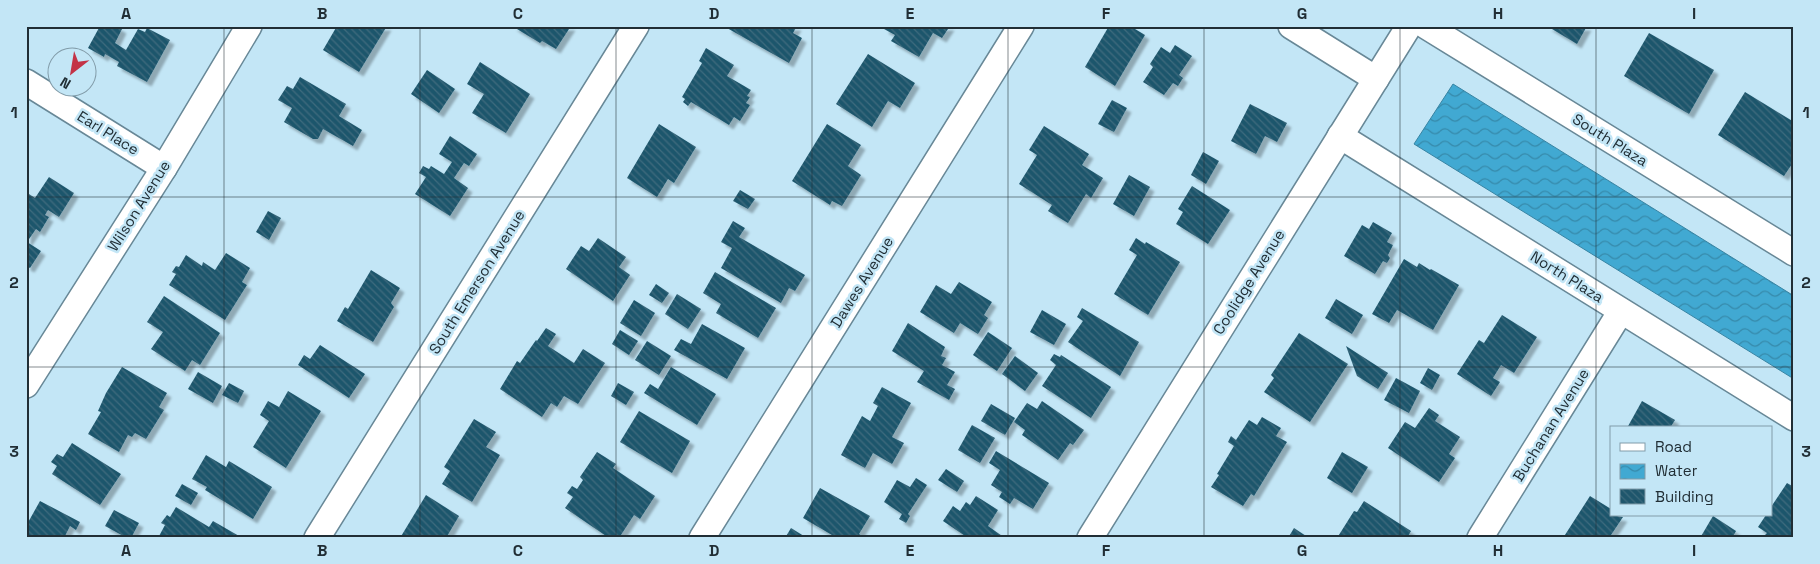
<svg xmlns="http://www.w3.org/2000/svg" width="1820" height="564" font-family="'Space Grotesk',sans-serif">
<style>
.water{fill:url(#water-waves);stroke:#3784a3}
.building{fill:url(#building-back-hatch);filter:url(#shadow)}
.lines{fill:none;stroke-linecap:round;stroke-linejoin:round}
.minor-casing{stroke:#688897;stroke-width:28}
.minor{stroke:#fff;stroke-width:25}
.grid{fill:none;stroke:#212e35;stroke-width:1;stroke-opacity:0.55}
.labels{text-anchor:middle;stroke-width:5;stroke-linejoin:round;paint-order:stroke}
.street-label{font-size:15px;fill:#212e35;stroke:#c3e6f6}
.neatline{fill:none;stroke:#212e35;stroke-width:2}
.grid-label{font-size:16px;text-anchor:middle;font-weight:bold;fill:#212e35}
</style>
<defs>
<pattern id="water-waves" width="16" height="10" patternUnits="userSpaceOnUse" patternTransform="scale(1.25)"><rect width="16" height="10" fill="#41a9d2"/><path d="M0 5q4-4 8 0t8 0" fill="none" stroke="#368aab"/></pattern>
<pattern id="building-back-hatch" width="6" height="6" patternUnits="userSpaceOnUse" patternTransform="scale(1.25)"><rect width="6" height="6" fill="#1f566c"/><path d="M-1 5l2 2M0 0l6 6M5-1l2 2" fill="none" stroke="#3e6b7d"/></pattern>
<filter id="shadow"><feDropShadow dx="4.5" dy="4.5" stdDeviation="1" flood-color="#0004"/></filter>
</defs>
<rect width="100%" height="100%" fill="#c3e6f6"/>
<polygon class="water" points="1453,84 1794,296 1794,379 1414,144"/>
<g class="building">
<polygon points="100,26 117,26 122,29 115,43 126,50 138,29 145,32 147,28 170,40 147,82 117,66 119,62 105,54 104,57 88,48"/>
<polygon points="337,26 387,26 359,72 323,50"/>
<polygon points="512,26 571,26 556,49 542,41 540,43"/>
<polygon points="728,26 797,26 793,33 802,38 789,63 727,28"/>
<polygon points="886,26 950,26 942,38 933,33 919,57 891,41 895,35 884,29"/>
<polygon points="1109,26 1130,26 1145,35 1115,86 1085,67"/>
<polygon points="1547,26 1587,26 1577,44"/>
<polygon points="1649,33 1714,70 1689,114 1624,76"/>
<polygon points="1175,45 1192,56 1179,75 1183,78 1178,86 1173,83 1164,95 1143,82 1153,67 1150,64 1161,47 1170,53"/>
<polygon points="706,48 734,65 727,76 751,90 747,96 750,97 746,103 750,105 740,121 734,117 729,125 691,102 688,106 683,102 685,99 682,97 702,63 699,61"/>
<polygon points="868,54 915,83 900,108 888,101 872,127 836,104"/>
<polygon points="480,62 530,94 506,133 472,113 484,94 467,84"/>
<polygon points="427,70 455,89 439,113 411,94"/>
<polygon points="300,77 346,104 339,116 362,130 353,146 323,129 318,139 313,139 284,122 292,108 278,100 287,86 293,89"/>
<polygon points="1745,92 1794,122 1794,161 1784,176 1718,135"/>
<polygon points="1112,100 1127,108 1114,132 1098,124"/>
<polygon points="1250,104 1287,123 1277,142 1265,136 1256,154 1231,141"/>
<polygon points="659,124 696,147 674,183 668,179 657,197 627,178"/>
<polygon points="827,124 861,145 848,166 861,175 842,206 832,201 830,205 792,181"/>
<polygon points="1044,126 1089,154 1082,165 1103,178 1091,198 1086,194 1068,223 1048,211 1052,205 1019,184 1037,155 1029,150"/>
<polygon points="450,136 477,154 469,166 464,163 454,178 468,188 450,216 415,194 426,177 419,173 423,166 429,169 431,166 444,174 452,162 439,154"/>
<polygon points="1203,152 1219,161 1206,184 1191,175"/>
<polygon points="1129,175 1150,187 1134,216 1113,204"/>
<polygon points="49,177 74,193 59,217 48,210 45,215 49,217 40,232 36,229 27,242 41,251 30,268 26,266 26,192 35,198"/>
<polygon points="1192,186 1230,210 1208,244 1176,224 1183,212 1178,209"/>
<polygon points="740,190 755,199 748,209 733,201"/>
<polygon points="268,211 281,218 269,240 256,232"/>
<polygon points="733,221 745,228 739,237 805,275 795,291 789,288 781,303 721,268 732,248 721,242"/>
<polygon points="1373,222 1392,233 1387,242 1393,245 1388,255 1390,258 1387,263 1383,261 1375,274 1344,256 1362,225 1369,229"/>
<polygon points="598,238 626,257 619,267 630,275 613,301 566,269 581,246 589,251"/>
<polygon points="1136,238 1145,244 1146,242 1180,262 1148,315 1114,294 1137,255 1129,250"/>
<polygon points="226,253 250,268 242,282 247,285 225,320 169,285 176,274 172,272 176,266 179,267 186,255 202,266 203,262 215,270"/>
<polygon points="1404,259 1417,267 1419,263 1430,270 1431,269 1459,285 1433,330 1397,310 1389,323 1372,314"/>
<polygon points="371,270 400,288 391,303 394,307 373,342 337,321 345,307 348,309"/>
<polygon points="715,272 776,308 758,338 716,313 721,304 703,293"/>
<polygon points="959,282 992,302 984,315 988,318 978,334 960,323 954,333 920,312 936,285 951,294"/>
<polygon points="656,284 669,293 662,303 649,295"/>
<polygon points="677,294 701,309 688,329 665,314"/>
<polygon points="164,296 220,333 200,365 192,360 185,371 151,349 163,332 147,322"/>
<polygon points="1336,299 1363,315 1352,334 1325,318"/>
<polygon points="634,300 655,313 641,336 620,323"/>
<polygon points="1082,308 1139,342 1120,376 1068,342 1083,321 1077,317"/>
<polygon points="1042,310 1066,324 1054,345 1030,332"/>
<polygon points="1502,315 1537,337 1514,373 1501,365 1493,378 1500,382 1491,396 1457,374 1479,340 1484,343"/>
<polygon points="908,323 945,347 941,356 946,358 942,365 955,372 947,385 955,389 949,400 917,382 924,371 892,351"/>
<polygon points="702,324 745,348 727,379 674,350 681,339 691,344"/>
<polygon points="546,328 556,334 548,346 574,363 583,349 605,363 578,404 564,396 557,407 551,403 542,417 500,389 517,361 520,363 536,340 537,341"/>
<polygon points="620,330 638,341 629,355 612,344"/>
<polygon points="988,332 1012,348 997,371 973,355"/>
<polygon points="1299,333 1348,364 1310,422 1264,392 1274,378 1271,375"/>
<polygon points="647,341 671,356 659,375 635,360"/>
<polygon points="320,345 365,374 349,398 298,365 304,355 310,359"/>
<polygon points="1346,346 1388,373 1378,389 1357,376"/>
<polygon points="1054,354 1060,357 1061,355 1111,387 1091,418 1042,386 1056,365 1050,360"/>
<polygon points="1015,356 1038,373 1025,391 1002,374"/>
<polygon points="122,367 167,393 159,407 164,410 146,439 135,433 132,437 128,435 119,452 88,434 101,412 98,411 106,393"/>
<polygon points="671,367 716,394 697,425 644,393 650,384 658,389"/>
<polygon points="1428,368 1440,375 1432,390 1420,383"/>
<polygon points="198,372 222,386 213,403 188,389"/>
<polygon points="1396,378 1420,391 1409,413 1384,400"/>
<polygon points="229,383 244,391 238,403 222,395"/>
<polygon points="618,383 634,392 626,405 611,396"/>
<polygon points="882,387 911,403 892,437 904,443 892,464 873,453 865,468 841,455 862,416 870,421 878,406 873,403"/>
<polygon points="288,391 321,411 286,468 253,447 269,421 260,415 268,401 279,407"/>
<polygon points="1042,401 1084,430 1073,445 1070,443 1058,460 1022,435 1025,430 1014,422 1027,403 1037,409"/>
<polygon points="1642,401 1675,420 1670,428 1627,428"/>
<polygon points="991,404 1015,418 1005,435 981,421"/>
<polygon points="1429,408 1439,415 1435,421 1460,437 1449,454 1455,458 1439,482 1388,448 1405,422 1415,428"/>
<polygon points="639,411 690,441 672,473 620,442"/>
<polygon points="1262,417 1281,428 1276,436 1287,442 1254,496 1251,494 1243,506 1211,487 1219,475 1217,474 1234,446 1228,442 1231,436 1236,440 1249,420 1257,425"/>
<polygon points="474,419 496,432 486,447 500,455 472,502 442,484 450,471 444,467"/>
<polygon points="972,425 995,438 980,463 958,450"/>
<polygon points="72,443 121,474 100,505 52,474 57,466 51,462 57,454 63,457"/>
<polygon points="996,451 1049,483 1033,509 1014,498 1010,504 999,497 1002,492 991,485 1000,470 989,463"/>
<polygon points="597,452 616,464 613,468 655,496 640,519 634,515 619,538 609,538 565,508 573,497 567,493 572,486 577,489 583,480 580,477"/>
<polygon points="1342,452 1368,467 1352,493 1327,478"/>
<polygon points="206,455 226,467 229,461 272,487 253,519 205,490 207,487 192,479"/>
<polygon points="946,469 964,481 957,492 938,480"/>
<polygon points="916,478 927,485 908,514 910,516 906,523 899,519 902,514 884,502 897,480 910,487"/>
<polygon points="1787,483 1794,487 1794,538 1778,538 1774,535 1772,538 1768,538 1765,535 1767,533 1758,527 1766,515 1771,515 1771,507"/>
<polygon points="182,484 198,493 191,505 175,496"/>
<polygon points="820,488 870,516 859,534 865,538 837,538 803,518"/>
<polygon points="426,495 459,516 446,538 400,538"/>
<polygon points="976,496 998,510 988,526 1005,538 968,538 943,521 953,506 960,511 966,502 970,505"/>
<polygon points="1590,496 1611,509 1611,515 1623,517 1609,538 1563,538"/>
<polygon points="40,501 80,522 76,530 70,526 64,538 26,538 26,526"/>
<polygon points="1364,501 1411,531 1407,538 1337,538 1354,511 1357,512"/>
<polygon points="176,507 209,527 213,521 239,536 238,538 158,538 165,525 161,523 167,515 170,517"/>
<polygon points="114,510 139,523 131,538 127,538 105,526"/>
<polygon points="1713,516 1736,531 1732,538 1700,538"/>
<polygon points="791,528 807,538 785,538"/>
<polygon points="1294,528 1309,538 1288,538"/>
</g>
<g class="lines">
<defs>
<g id="minor">
<polyline points="1291,26 1376,79"/>
<polyline points="1426,26 1794,253"/>
<polyline points="26,82 164,168"/>
<polyline points="1340,136 1794,418"/>
<polyline points="26,385 164,168 249,26"/>
<polyline points="317,538 636,26"/>
<polyline points="702,538 1021,26"/>
<polyline points="1090,538 1409,26"/>
<polyline points="1480,538 1621,311"/>
</g>
</defs>
<use href="#minor" class="minor-casing"/>
<use href="#minor" class="minor"/>
</g>
<path class="grid" d="M 224,26 L 224,538M 420,26 L 420,538M 616,26 L 616,538M 812,26 L 812,538M 1008,26 L 1008,538M 1204,26 L 1204,538M 1400,26 L 1400,538M 1596,26 L 1596,538M 26,197 L 1794,197M 26,367 L 1794,367"/>
<g class="labels">
<g class="street-label">
<text transform="translate(108 133) rotate(32)" y="5">Earl Place</text>
<text transform="translate(1610 140) rotate(32)" y="5">South Plaza</text>
<text transform="translate(139 206) rotate(-58)" y="5">Wilson Avenue</text>
<text transform="translate(1567 277) rotate(32)" y="5">North Plaza</text>
<text transform="translate(477 282) rotate(-58)" y="5">South Emerson Avenue</text>
<text transform="translate(862 282) rotate(-58)" y="5">Dawes Avenue</text>
<text transform="translate(1249 282) rotate(-58)" y="5">Coolidge Avenue</text>
<text transform="translate(1551 425) rotate(-58)" y="5">Buchanan Avenue</text>
</g>
</g>
<rect width="1820" height="564" fill="none" stroke="#c3e6f6" stroke-width="55"/>
<rect x="1610" y="426" width="162" height="90" fill="#c3e6f6" stroke="#829ca9"/>
<rect x="1620" y="443" width="25" height="8" fill="#ffffff" stroke="#829ca9"/>
<text x="1655" y="452" font-size="15" fill="#212e35">Road</text>
<rect x="1620" y="464" width="25" height="15" fill="url(#water-waves)" stroke="#829ca9"/>
<text x="1655" y="476" font-size="15" fill="#212e35">Water</text>
<rect x="1620" y="489" width="25" height="15" fill="url(#building-back-hatch)" stroke="#829ca9"/>
<text x="1655" y="502" font-size="15" fill="#212e35">Building</text>
<g transform="translate(72 72) rotate(211)"><circle r="24" fill="#c3e6f6" stroke="#829ca9"/>
<path d="M0-4L9 19L0 12L-9 19Z" fill="#c33347"/>
<text y="-8" font-size="14" font-weight="bold" text-anchor="middle" fill="#212e35">N</text>
</g>
<rect x="28" y="28" width="1764" height="508" class="neatline"/>
<g class="grid-label">
<text x="126" y="19">A</text>
<text x="322" y="19">B</text>
<text x="518" y="19">C</text>
<text x="714" y="19">D</text>
<text x="910" y="19">E</text>
<text x="1106" y="19">F</text>
<text x="1302" y="19">G</text>
<text x="1498" y="19">H</text>
<text x="1694" y="19">I</text>
<text x="14" y="118">1</text>
<text x="1806" y="118">1</text>
<text x="14" y="288">2</text>
<text x="1806" y="288">2</text>
<text x="14" y="457">3</text>
<text x="1806" y="457">3</text>
<text x="126" y="556">A</text>
<text x="322" y="556">B</text>
<text x="518" y="556">C</text>
<text x="714" y="556">D</text>
<text x="910" y="556">E</text>
<text x="1106" y="556">F</text>
<text x="1302" y="556">G</text>
<text x="1498" y="556">H</text>
<text x="1694" y="556">I</text>
</g>
</svg>
